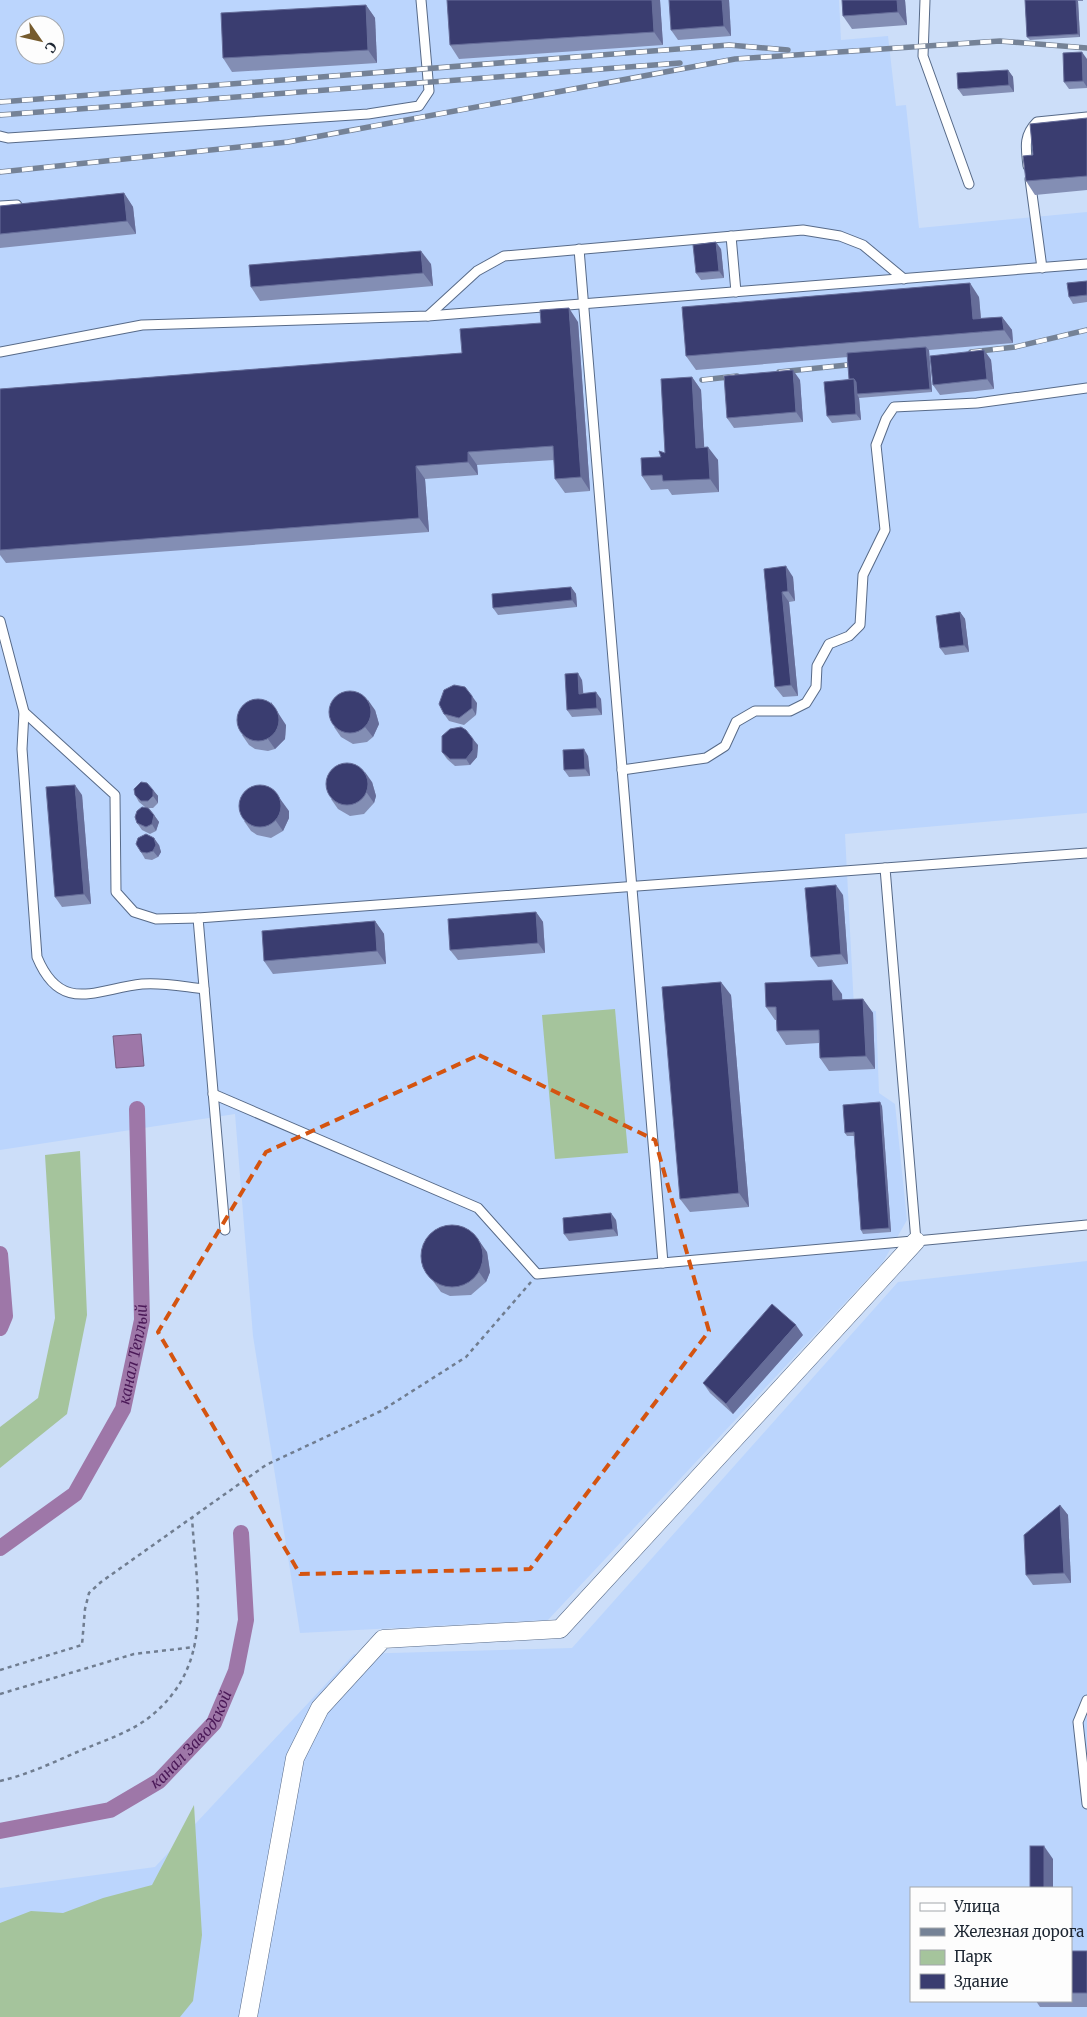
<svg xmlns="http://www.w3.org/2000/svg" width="1087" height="2017" font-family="Merriweather,serif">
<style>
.built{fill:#bbd5fd;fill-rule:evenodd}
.green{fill:#a5c49c}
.water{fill:#9e77a8;stroke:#775f85}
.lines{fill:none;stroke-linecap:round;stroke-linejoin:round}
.canal{stroke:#9e77a8;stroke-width:16}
.service-casing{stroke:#576a88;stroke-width:11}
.minor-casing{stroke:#576a88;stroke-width:19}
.path{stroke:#707d90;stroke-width:2.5;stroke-dasharray:4 4;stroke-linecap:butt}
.service{stroke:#fff;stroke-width:9}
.minor{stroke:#fff;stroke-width:18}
.rail-casing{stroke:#758296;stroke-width:5.5}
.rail{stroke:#fdfdfd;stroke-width:4;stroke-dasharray:11;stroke-linecap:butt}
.wall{fill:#838eb4}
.shaded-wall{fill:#666d99}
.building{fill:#3a3d70;stroke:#666d99}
.marked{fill:none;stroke:#d45410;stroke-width:4;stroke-dasharray:10 6;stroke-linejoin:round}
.labels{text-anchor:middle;stroke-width:5;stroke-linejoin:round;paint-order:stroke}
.water-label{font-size:15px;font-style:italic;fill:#4a1857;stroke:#fdfdfd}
</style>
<rect width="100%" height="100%" fill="#ccdef9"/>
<g class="built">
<path d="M 0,0 L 839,0 L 841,40 L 888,36 L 896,106 L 906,105 L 919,228 L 1087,212 L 1087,813 L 845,834 L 854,1008 L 876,1011 L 879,1093 L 895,1104 L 907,1220 L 883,1262 L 548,1620 L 300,1633 L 253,1336 L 235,1114 L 0,1150 ZM 25,25 L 55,25 L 55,55 L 25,55 Z"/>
<path d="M 1087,1261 L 1087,2017 L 0,2017 L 0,1888 L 155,1867 L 354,1654 L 572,1648 L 898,1282 ZM 911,1888 L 1071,1888 L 1071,2001 L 911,2001 Z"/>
</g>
<g class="green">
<polygon points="615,1009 628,1153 555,1159 542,1015"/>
<polygon points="80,1151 87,1315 67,1414 0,1468 0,1427 38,1398 55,1318 45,1155"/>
<polygon points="194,1805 202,1935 193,2001 180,2017 0,2017 0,1923 31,1911 63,1913 103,1898 152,1885"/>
</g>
<polygon class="water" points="141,1034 144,1066 116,1068 113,1036"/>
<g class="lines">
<g class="canal">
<polyline points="0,1254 5,1316 0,1328"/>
<path id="s1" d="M 0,1548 L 75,1494 L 123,1409 L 142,1320 L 137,1109"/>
<path id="s2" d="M 0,1831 L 110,1810 L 159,1781 L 214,1723 L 236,1671 L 246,1620 L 241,1533"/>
</g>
<defs>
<g id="service">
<polyline points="925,0 923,56 969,184"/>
<polyline points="0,136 8,138 368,114 419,106 429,91 421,0"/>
<path d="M 1028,166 C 1026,148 1023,136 1037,122 L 1087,117"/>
<polyline points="1030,179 1042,268"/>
<polyline points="0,206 17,205"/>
<polyline points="731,236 736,292"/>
<polyline points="579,249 663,1263"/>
<polyline points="428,316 477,271 504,256 803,230 840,236 863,245 904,279"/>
<polyline points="0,352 142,325 428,316 1087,264"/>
<polyline points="0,621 24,712 115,795 116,892 134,912 156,919 198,918"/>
<path d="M 24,712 L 22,749 L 37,957 C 61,1015 96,989 142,984 C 162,982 185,987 204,989"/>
<polyline points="622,770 706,758 725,746 736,722 755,711 790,711 806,703 816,687 817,666 829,644 849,636 860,625 863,575 885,530 876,445 886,419 894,407 977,403 1087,388"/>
<polyline points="1087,853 885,868 916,1241 1087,1225"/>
<polyline points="213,1094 478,1208 537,1274 913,1241"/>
<polyline points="225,1230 198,918 885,868"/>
<polyline points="1087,1804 1078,1722 1087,1700"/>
</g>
<polyline id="minor" points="248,2017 295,1758 320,1708 383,1639 560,1629 916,1241"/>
</defs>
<use href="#service" class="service-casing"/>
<use href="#minor" class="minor-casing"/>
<g class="path">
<polyline points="0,1670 82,1645 85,1609 89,1593 101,1582 266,1465 381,1411 466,1357 531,1282"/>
<polyline points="0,1694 134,1654 195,1647"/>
<path d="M 0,1781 C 31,1774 60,1759 89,1747 C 109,1739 134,1730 151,1716 C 216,1663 196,1591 192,1517"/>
</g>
<use href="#service" class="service"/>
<use href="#minor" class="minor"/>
<defs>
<g id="rail">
<polyline points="0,102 729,45 788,50"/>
<polyline points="0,115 680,63"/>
<polyline points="0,172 288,142 735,59 1000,41 1087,48"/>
<polyline points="971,352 1015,347 1087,330"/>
<polyline points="779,372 847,365"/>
<polyline points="702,380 737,376"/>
</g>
</defs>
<use href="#rail" class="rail-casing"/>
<use href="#rail" class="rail"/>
</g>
<g class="wall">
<polygon points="447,0 660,0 663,45 459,59 450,45"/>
<polygon points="729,0 731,36 678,40 671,30"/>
<polygon points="842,0 905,0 907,25 852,29 843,16"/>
<polygon points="1025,0 1083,0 1083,1 1078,1 1080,37 1030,40 1027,37"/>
<polygon points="366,5 375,18 377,63 232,72 223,58"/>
<polygon points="1087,59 1087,88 1069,89 1064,82"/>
<polygon points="1008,70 1013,77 1014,92 963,96 958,89"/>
<polygon points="1087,118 1087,190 1035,195 1026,181"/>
<polygon points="124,193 133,207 136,234 0,248 0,206"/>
<polygon points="721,249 724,278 701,280 696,273"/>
<polygon points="431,264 433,286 260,301 251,287"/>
<polygon points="1087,281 1087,302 1073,304 1069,297"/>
<polygon points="979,297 981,318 1002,317 1012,330 1013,343 929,350 932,392 859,398 861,420 832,423 827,416 849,379 848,357 696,370 686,356"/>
<polygon points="578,322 590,491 565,493 555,479 554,460 477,465 478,475 425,479 429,532 6,563 0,555 0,389 462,353"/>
<polygon points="984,350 991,360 994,389 940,395 933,385"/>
<polygon points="692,377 701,390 704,447 718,460 719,492 672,495 668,489 651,490 642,476 665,453"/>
<polygon points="800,380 803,422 734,428 727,418"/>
<polygon points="764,569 793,577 795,601 789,602 798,696 783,697 775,687"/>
<polygon points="571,587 576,594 577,607 498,615 493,608"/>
<polygon points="960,612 965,619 969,652 945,655 940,648"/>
<polygon points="582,680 583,693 601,699 602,715 572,717 567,710"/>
<polygon points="477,703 476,715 464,725 449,721 444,714"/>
<polygon points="375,710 379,724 373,737 367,742 353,744 341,737 334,727"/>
<polygon points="286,725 285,739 275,749 268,751 255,749 249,745 242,735"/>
<polygon points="478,745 477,757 470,765 455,766 447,759 442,752"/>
<polygon points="588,756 590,776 569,777 564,770"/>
<polygon points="372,782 376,796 374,803 364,814 350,816 338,809 331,799"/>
<polygon points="153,790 158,796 158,803 153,808 149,808 159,822 156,831 150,834 142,830 137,823 145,807 139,802 135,795"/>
<polygon points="82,795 91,904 62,907 55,897"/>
<polygon points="289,811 289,818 283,831 271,838 257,835 251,831 244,821"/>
<polygon points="159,845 161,852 158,857 152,860 145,859 141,852"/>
<polygon points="843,895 848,964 818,967 811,957"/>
<polygon points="536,912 543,922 545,953 458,960 450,950"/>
<polygon points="375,921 384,934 386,964 273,974 264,961"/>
<polygon points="842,994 842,1000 863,999 873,1013 875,1069 829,1071 820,1058 819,1043 786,1045 777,1031 776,1020 775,1020 766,1007"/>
<polygon points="731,995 749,1207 690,1212 680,1199"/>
<polygon points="882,1106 891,1232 863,1234 861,1230 854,1136 847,1136 845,1133"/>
<polygon points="616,1220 618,1236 569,1241 564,1234"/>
<polygon points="487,1252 490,1272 486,1282 471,1295 450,1296 441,1292 422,1266"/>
<polygon points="803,1335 733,1414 710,1393 703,1383"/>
<polygon points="1060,1505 1068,1515 1071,1583 1033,1585 1026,1575"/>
<polygon points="1071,1951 1087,1951 1087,2007 1040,2007 1036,2001 1071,2001"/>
</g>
<g class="shaded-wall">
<polygon points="652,0 660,0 663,45 654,32"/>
<polygon points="722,0 729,0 731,36 724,26"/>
<polygon points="897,0 905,0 907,25 898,12"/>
<polygon points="1076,0 1077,0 1078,1 1080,37 1078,34"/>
<polygon points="366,5 375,18 377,63 368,50"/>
<polygon points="1082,52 1087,59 1087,87 1083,81"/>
<polygon points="1008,70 1013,77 1014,92 1009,85"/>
<polygon points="124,193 133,207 136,234 127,221"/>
<polygon points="716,242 721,249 724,278 719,271"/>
<polygon points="421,251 431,264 433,286 423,273"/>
<polygon points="970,283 979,297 982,333 973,319"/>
<polygon points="569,308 578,322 590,491 581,477"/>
<polygon points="1002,317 1012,330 1013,343 1004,330"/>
<polygon points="926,347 929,350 932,392 930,389"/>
<polygon points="984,350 991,360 994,389 987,379"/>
<polygon points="793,370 800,380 803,422 796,412"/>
<polygon points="692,377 701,390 705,461 696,448"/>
<polygon points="854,379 858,386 857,394 859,398 861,420 856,414"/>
<polygon points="708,447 718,460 719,492 710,479"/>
<polygon points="468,452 477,465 478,475 468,462"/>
<polygon points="416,466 425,479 429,532 419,518"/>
<polygon points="786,566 793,577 795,601 788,591"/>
<polygon points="571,587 576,594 577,607 572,600"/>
<polygon points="782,592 789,602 798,696 791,685"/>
<polygon points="960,612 965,619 969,652 964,645"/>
<polygon points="578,673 582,680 584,700 579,694"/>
<polygon points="596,692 601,699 602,715 597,708"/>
<polygon points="472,696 477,703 476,715 472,708"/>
<polygon points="368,700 375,710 379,724 373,737 365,727"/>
<polygon points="271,702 286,725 285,739 275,749 268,739"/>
<polygon points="473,739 478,745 477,757 470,765 466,759"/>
<polygon points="584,749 588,756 590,776 585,769"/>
<polygon points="365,772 372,782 376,796 374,803 367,793"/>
<polygon points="75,785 82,795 91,904 84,894"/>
<polygon points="273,789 289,811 289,818 283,831 276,821"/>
<polygon points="153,790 158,796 158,803 153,796"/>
<polygon points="154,815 159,822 156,831 152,824"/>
<polygon points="154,838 159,845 161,852 158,857 153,851"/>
<polygon points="836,885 843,895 848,964 841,954"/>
<polygon points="536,912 543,922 545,953 538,943"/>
<polygon points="375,921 384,934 386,964 377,951"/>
<polygon points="832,980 842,994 843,1014 833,1000"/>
<polygon points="721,982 731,995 749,1207 739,1193"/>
<polygon points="863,999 873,1013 875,1069 866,1056"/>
<polygon points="880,1102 882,1106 891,1232 889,1228"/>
<polygon points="611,1213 616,1220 618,1236 613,1229"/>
<polygon points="480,1242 487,1252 490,1272 486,1282 479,1272"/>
<polygon points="796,1325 803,1335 733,1414 726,1404"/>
<polygon points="1060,1505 1068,1515 1071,1583 1064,1573"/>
<polygon points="1044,1846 1053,1859 1053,1888 1044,1888"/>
</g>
<g class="building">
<polygon points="447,0 652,0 654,32 450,45"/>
<polygon points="669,0 722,0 724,26 671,30"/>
<polygon points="842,0 897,0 898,12 843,16"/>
<polygon points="1025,0 1076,0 1078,34 1027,37"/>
<polygon points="366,5 368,50 223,58 221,13"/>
<polygon points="1082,52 1083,81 1064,82 1063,53"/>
<polygon points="1008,70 1009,85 958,89 957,73"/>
<polygon points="1087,118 1087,176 1026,181 1023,156 1033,155 1030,124"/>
<polygon points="124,193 127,221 0,234 0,206"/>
<polygon points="716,242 719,271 696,273 693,245"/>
<polygon points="421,251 423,273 251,287 249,265"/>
<polygon points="1087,281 1087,295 1069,297 1067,283"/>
<polygon points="970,283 973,319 1002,317 1004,330 686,356 682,307"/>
<polygon points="569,308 581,477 555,479 553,446 468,452 468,462 416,466 419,518 0,550 0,389 462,353 460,329 541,323 540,310"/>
<polygon points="926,347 930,389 857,394 856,382 854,379 849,379 847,353"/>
<polygon points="984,350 987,379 933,385 930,356"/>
<polygon points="793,370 796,412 727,418 724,376"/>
<polygon points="692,377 696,448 708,447 710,479 663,481 662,475 642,476 641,458 661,457 659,451 665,453 661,379"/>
<polygon points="854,379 856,414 827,416 824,382"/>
<polygon points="786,566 788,591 782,592 791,685 775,687 764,569"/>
<polygon points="571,587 572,600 493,608 492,594"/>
<polygon points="960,612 964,645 940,648 936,616"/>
<polygon points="578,673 579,694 596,692 597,708 567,710 565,674"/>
<polygon points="454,685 465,687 472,696 472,708 459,718 444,714 439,704 444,690"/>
<circle cx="350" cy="712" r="21"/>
<circle cx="258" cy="720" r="21"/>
<polygon points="461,727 466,730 473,739 473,750 466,759 450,759 442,752 442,736 450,729"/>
<polygon points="584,749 585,769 564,770 563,750"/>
<circle cx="347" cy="784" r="21"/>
<polygon points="141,782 147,783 153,790 153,796 148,801 141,801 135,795 134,789"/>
<circle cx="260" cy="806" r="21"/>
<polygon points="75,785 84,894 55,897 46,787"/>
<polygon points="142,807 148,808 154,815 152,824 146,827 137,823 135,817 137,811"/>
<polygon points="146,834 154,838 156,845 153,851 147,853 141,852 136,844 138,838"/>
<polygon points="836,885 841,954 811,957 805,888"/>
<polygon points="536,912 538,943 450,950 448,919"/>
<polygon points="375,921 377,951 264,961 262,931"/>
<polygon points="832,980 833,1000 863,999 866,1056 820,1058 819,1030 777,1031 776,1007 766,1007 765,983"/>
<polygon points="721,982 739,1193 680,1199 662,987"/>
<polygon points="880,1102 889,1228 861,1230 854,1132 845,1133 843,1105"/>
<polygon points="611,1213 613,1229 564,1234 563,1218"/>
<circle cx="452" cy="1256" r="31"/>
<polygon points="772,1304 796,1325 726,1404 703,1383"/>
<polygon points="1060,1505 1064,1573 1026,1575 1024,1535"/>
<rect x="1030" y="1846" width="14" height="42"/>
<rect x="1071" y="1951" width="16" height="42"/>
</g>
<path class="marked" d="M 479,1055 L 655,1140 L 709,1331 L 530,1569 L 300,1574 L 158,1332 L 266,1152 Z"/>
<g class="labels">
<g class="water-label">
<text dy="5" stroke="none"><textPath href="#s1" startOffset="246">канал Теплый</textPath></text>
<text dy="5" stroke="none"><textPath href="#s2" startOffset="222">канал Заводской</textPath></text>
</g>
</g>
<rect x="910" y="1887" width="162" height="115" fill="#fdfdfd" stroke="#a3a7ac"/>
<rect x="920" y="1903" width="25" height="8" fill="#ffffff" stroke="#a3a7ac"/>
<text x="954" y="1912" font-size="15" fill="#1d2632">Улица</text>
<rect x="920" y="1928" width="25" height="8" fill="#758296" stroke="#a3a7ac"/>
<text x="954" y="1937" font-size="15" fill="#1d2632">Железная дорога</text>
<rect x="920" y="1950" width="25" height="15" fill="#a5c49c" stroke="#a3a7ac"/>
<text x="954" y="1962" font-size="15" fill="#1d2632">Парк</text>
<rect x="920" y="1974" width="25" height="15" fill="#3a3d70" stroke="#a3a7ac"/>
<text x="954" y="1987" font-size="15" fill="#1d2632">Здание</text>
<g transform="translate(40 40) rotate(124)"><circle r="24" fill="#fdfdfd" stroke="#a3a7ac"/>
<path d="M0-4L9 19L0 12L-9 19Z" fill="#765b2d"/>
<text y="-8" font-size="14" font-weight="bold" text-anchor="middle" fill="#1d2632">С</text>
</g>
</svg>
